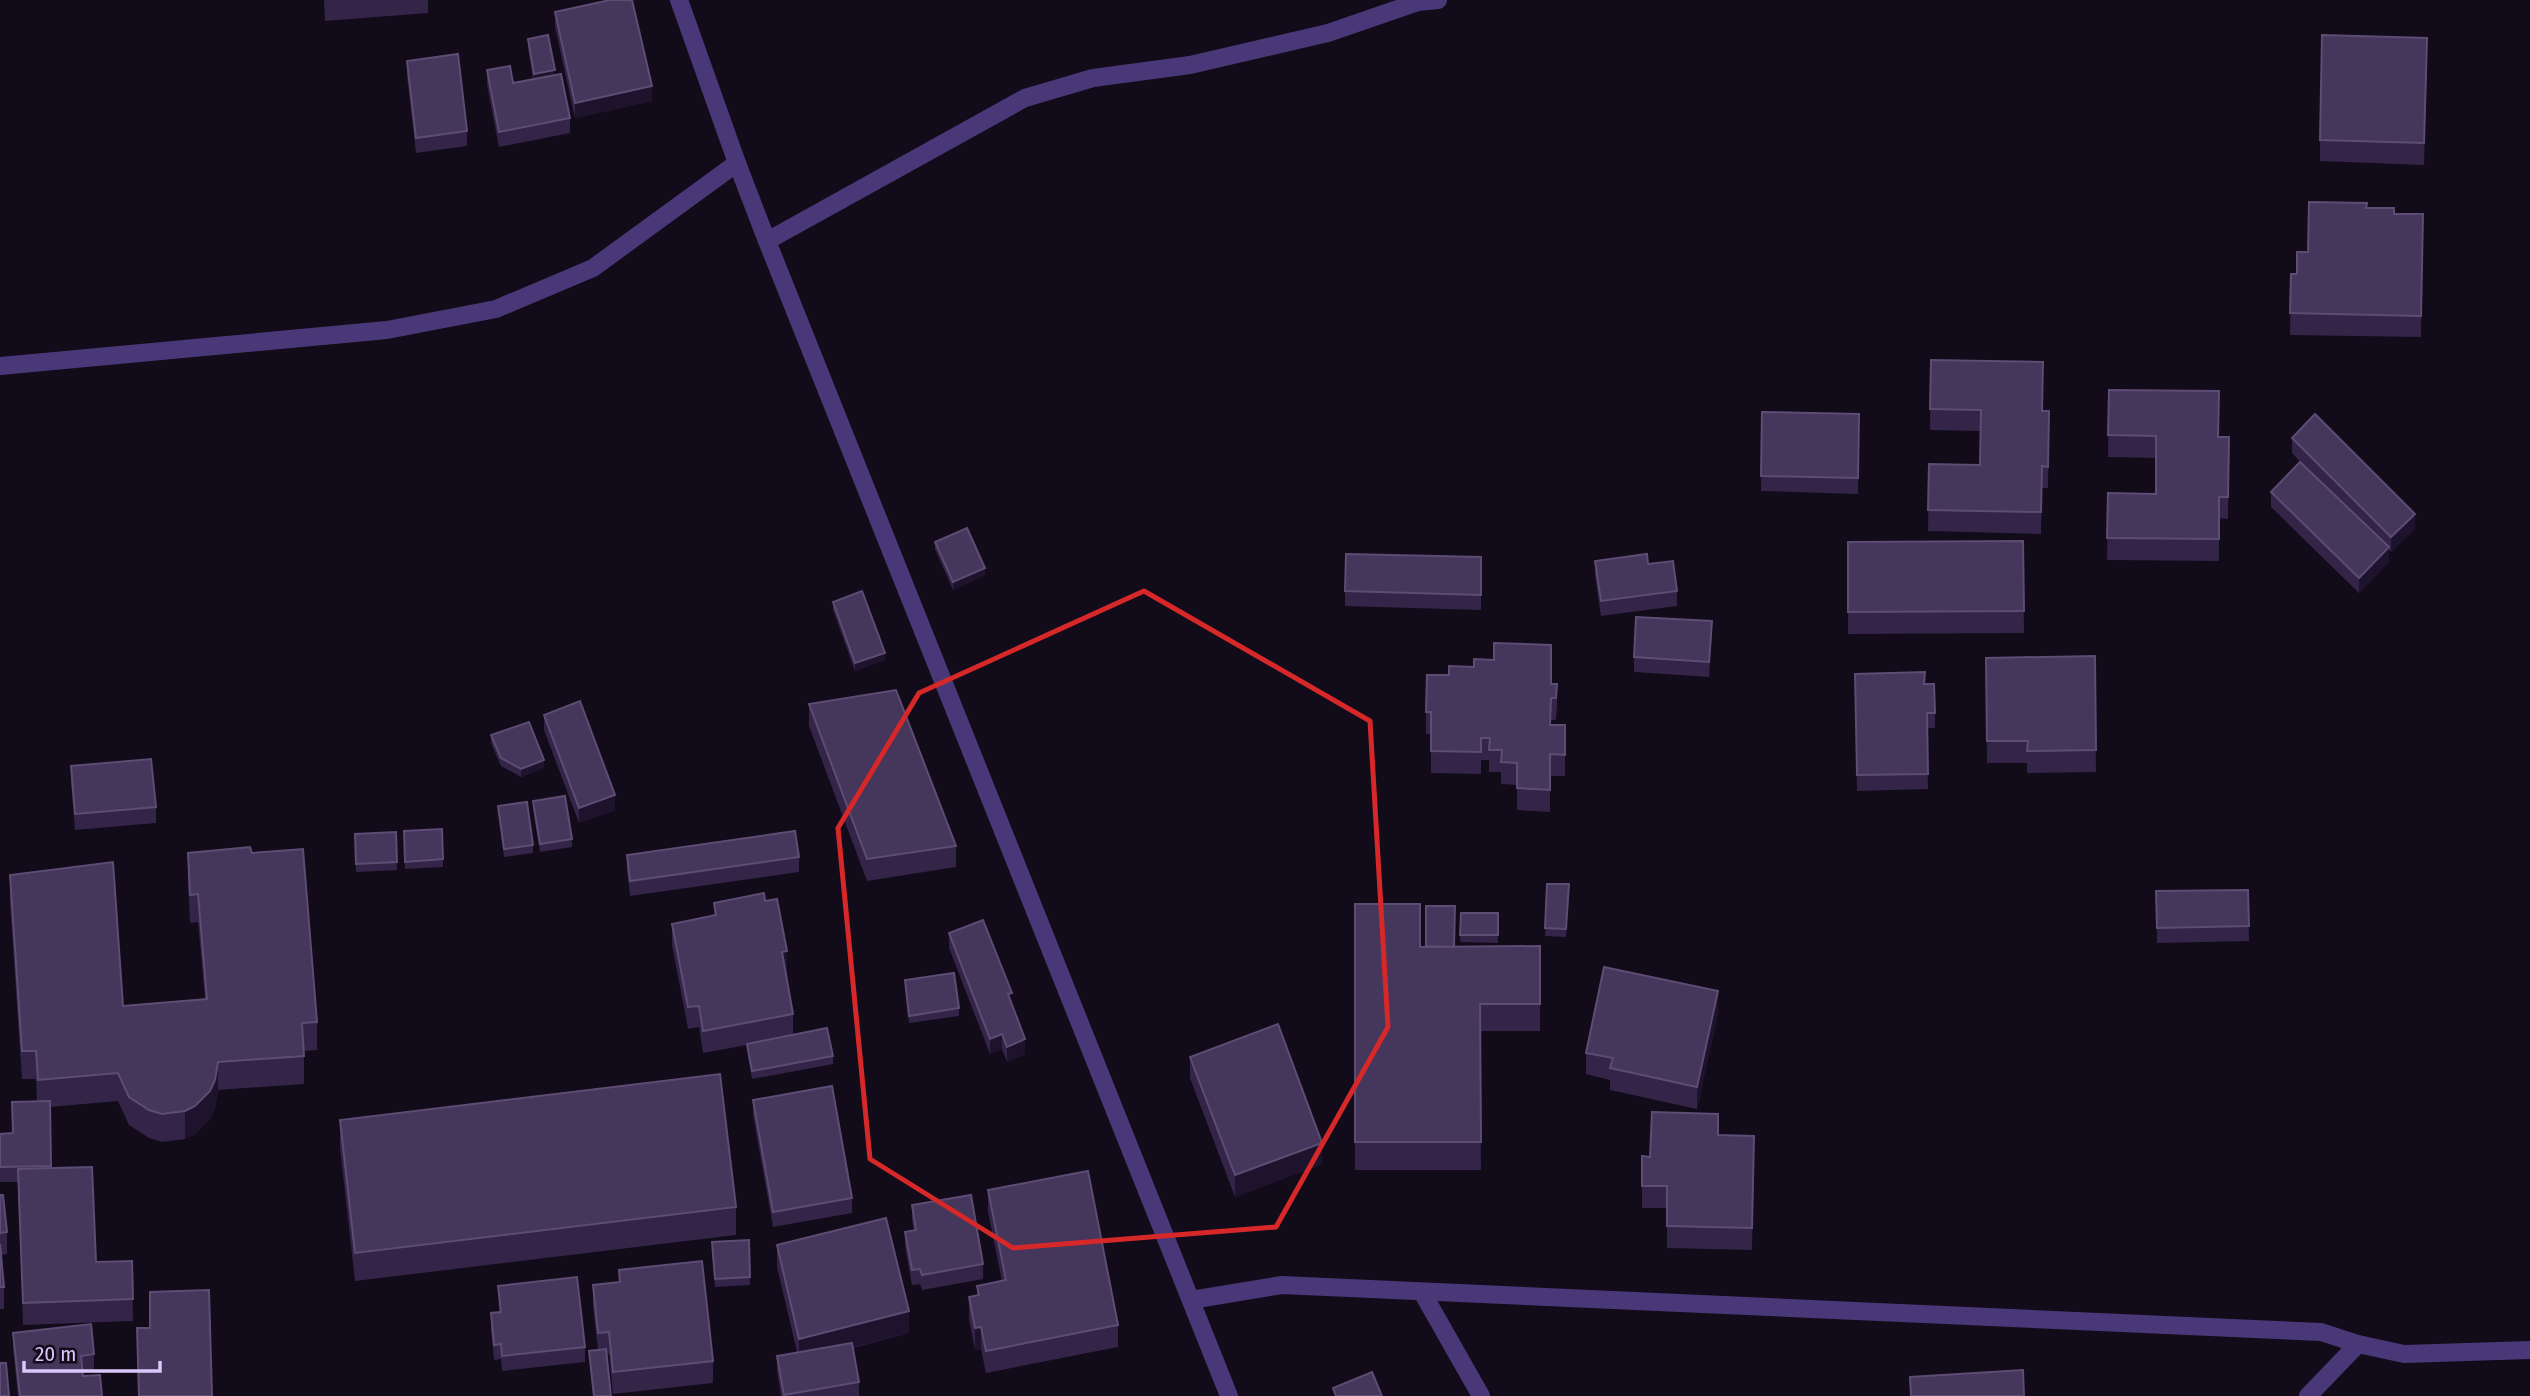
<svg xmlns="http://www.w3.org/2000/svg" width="2530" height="1396" font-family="'Fira Sans Condensed',sans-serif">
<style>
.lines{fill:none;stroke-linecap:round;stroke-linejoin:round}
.minor{stroke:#493877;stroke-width:18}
.tertiary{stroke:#493877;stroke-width:18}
.wall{fill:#342448}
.shaded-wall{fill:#1e132d}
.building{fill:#45365b;stroke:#5d4c74;stroke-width:2}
.marked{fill:none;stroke:#d62828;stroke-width:5;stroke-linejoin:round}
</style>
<rect width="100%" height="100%" fill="#110b1a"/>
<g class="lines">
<g class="minor">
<polyline points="767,241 1025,98 1093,78 1190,65 1328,33 1418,2 1438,0"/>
<polyline points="0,366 387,330 496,309 593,268 737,163"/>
<polyline points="1422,1292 1481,1396"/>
<polyline points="1191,1300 1282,1285 2321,1332 2358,1344 2404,1354 2530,1350"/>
<polyline points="2308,1396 2358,1344"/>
</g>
<polyline class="tertiary" points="679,0 737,163 767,241 1229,1396"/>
</g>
<g class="wall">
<polygon points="324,0 428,0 428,13 325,21"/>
<polygon points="555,12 652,101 575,118 555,27"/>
<polygon points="528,39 555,75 570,118 570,133 499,147 487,85 487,70 513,83 533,79 528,47"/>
<polygon points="2427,60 2424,165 2320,161 2320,140"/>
<polygon points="407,61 467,131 467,146 416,153 407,76"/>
<polygon points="2366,208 2394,214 2423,214 2421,337 2290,335 2291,274 2297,274 2308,252"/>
<polygon points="1931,360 2042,411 2049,411 2048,488 2042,488 2041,534 1928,531 1929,464 1980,465 1980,431 1930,430"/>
<polygon points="2109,390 2218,437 2229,437 2228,519 2219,518 2219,561 2107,560 2108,493 2156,494 2156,458 2108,457"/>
<polygon points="1762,412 1859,414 1858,494 1761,491"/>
<polygon points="2292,438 2415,529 2391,552 2389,550 2389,562 2359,593 2271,507 2271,492 2302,464 2292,453"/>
<polygon points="2023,541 2024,633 1848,634 1848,542"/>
<polygon points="935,542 985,575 953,590 935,549"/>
<polygon points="1481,557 1481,610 1345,606 1345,591"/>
<polygon points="1595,561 1648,564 1677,591 1677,606 1601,616 1595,576"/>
<polygon points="833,602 885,660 855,671 833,610"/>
<polygon points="1712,636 1709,677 1634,672 1634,657"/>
<polygon points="2095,656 2096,772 2027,773 2027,763 1987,763 1986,658"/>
<polygon points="1855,674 1925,684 1935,713 1935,728 1927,728 1928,789 1857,791"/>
<polygon points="1551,684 1557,684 1557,706 1556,720 1551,720 1551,725 1565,725 1565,776 1550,776 1550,812 1517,810 1517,785 1501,784 1501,772 1489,772 1489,760 1481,760 1481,774 1431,773 1431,734 1426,734 1426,712"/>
<polygon points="809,704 956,846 956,867 867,881 809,726"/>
<polygon points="544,715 615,810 579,823 544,730"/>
<polygon points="491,735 544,768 521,777 501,766 491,743"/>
<polygon points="71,766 156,807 156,823 75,830 71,781"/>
<polygon points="533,801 572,839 572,847 540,852 533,809"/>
<polygon points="498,806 533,845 533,853 504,857"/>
<polygon points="396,832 397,870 356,872 355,834"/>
<polygon points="404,839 443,859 443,867 405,869"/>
<polygon points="188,853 317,1022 317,1050 304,1051 304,1084 218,1090 215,1108 210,1119 195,1134 185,1139 162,1142 149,1138 129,1125 118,1101 50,1107 51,1168 96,1262 132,1261 133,1321 23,1325 18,1182 0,1182 0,1134 13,1133 37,1102 36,1079 22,1079 10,902 10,875 123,1006 205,999 198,922 190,923 188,880"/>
<polygon points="627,855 799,857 799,872 630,896 627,870"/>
<polygon points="1547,884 1569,884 1566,937 1545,936"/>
<polygon points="2248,890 2249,941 2157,943 2156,891"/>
<polygon points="714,903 787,972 785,973 793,1014 793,1035 833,1056 833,1064 752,1079 747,1051 747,1045 703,1053 699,1027 688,1029 672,945 672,924 714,916"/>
<polygon points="1355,904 1420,947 1540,946 1540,1031 1480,1031 1481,1170 1355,1170"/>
<polygon points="1461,913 1498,913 1498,943 1460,942"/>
<polygon points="949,933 1012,1004 1025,1054 1007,1062 1002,1049 990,1054 949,948"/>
<polygon points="905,980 959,1008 959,1016 909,1023"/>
<polygon points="1718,1013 1697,1109 1610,1090 1610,1080 1586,1074 1586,1053"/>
<polygon points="1190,1057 1322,1164 1235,1197 1190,1078"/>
<polygon points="753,1100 852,1198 852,1213 773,1227 753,1115"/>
<polygon points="340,1120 736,1207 736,1235 355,1281 340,1148"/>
<polygon points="1718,1135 1754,1158 1752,1250 1667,1248 1667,1208 1642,1208 1642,1156 1650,1157"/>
<polygon points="988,1190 1118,1325 1118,1347 986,1373 981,1349 975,1350 969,1319 969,1297 977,1296 977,1286 1002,1281 988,1212"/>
<polygon points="0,1195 7,1232 7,1254 1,1255 4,1287 4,1309 0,1309"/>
<polygon points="912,1205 983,1264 983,1279 922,1290 920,1284 912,1285 905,1247 905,1232 914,1231 912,1220"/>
<polygon points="749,1240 750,1285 715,1287 712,1250"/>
<polygon points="777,1245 909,1333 853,1348 859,1382 859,1396 781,1396 777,1371 777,1356 797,1352 777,1267"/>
<polygon points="619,1270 713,1361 713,1383 613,1394 609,1354 607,1354 611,1396 593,1396 589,1351 598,1350 593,1307 593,1285 619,1282"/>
<polygon points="498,1286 585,1347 585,1362 502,1371 501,1359 494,1360 491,1329 491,1313 499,1312"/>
<polygon points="13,1333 94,1354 94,1369 82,1371 83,1376 102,1396 18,1396 13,1348"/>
</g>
<g class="shaded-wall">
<polygon points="555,70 555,77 534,82 534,74"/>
<polygon points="652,86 652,101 575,118 575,103"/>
<polygon points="2415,514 2415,529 2391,552 2391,537"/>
<polygon points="2389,547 2389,562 2359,593 2359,578"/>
<polygon points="985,568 985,575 953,590 953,582"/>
<polygon points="885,653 885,660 855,671 855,663"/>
<polygon points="544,760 544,768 521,777 521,769"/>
<polygon points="615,795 615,810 579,823 579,808"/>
<polygon points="787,951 787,972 782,974 782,952"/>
<polygon points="1718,991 1718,1013 1697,1109 1697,1087"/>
<polygon points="1002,1034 1002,1049 990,1054 990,1039"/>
<polygon points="1025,1039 1025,1054 1007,1062 1007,1047"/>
<polygon points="218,1062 218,1090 215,1108 210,1119 195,1134 185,1139 185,1111"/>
<polygon points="1322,1143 1322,1164 1235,1197 1235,1175"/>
<polygon points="909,1311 909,1333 799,1361 799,1339"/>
<polygon points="981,1327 981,1349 975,1350 975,1328"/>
</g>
<g class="building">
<polygon points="610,0 632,0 652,86 575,103 555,12"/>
<polygon points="548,35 555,70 534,74 528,39"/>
<polygon points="2322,35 2427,38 2424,143 2320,140"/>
<polygon points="458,54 467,131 416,138 407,61"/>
<polygon points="510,66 513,83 561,74 570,118 499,132 487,70"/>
<polygon points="2309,202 2367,203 2366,208 2394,208 2394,214 2423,214 2421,316 2290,313 2291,274 2297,274 2297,252 2308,252"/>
<polygon points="1931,360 2043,362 2042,411 2049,411 2048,467 2042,466 2041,512 1928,510 1929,464 1980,465 1981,410 1930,409"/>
<polygon points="2109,390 2219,391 2218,437 2229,437 2228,497 2219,497 2219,539 2107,538 2108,493 2156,494 2156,436 2108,435"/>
<polygon points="1762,412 1859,414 1858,478 1761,476"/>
<polygon points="2315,414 2415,514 2391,537 2292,438"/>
<polygon points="2300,462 2389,547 2359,578 2271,492"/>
<polygon points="967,528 985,568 953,582 935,542"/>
<polygon points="2023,541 2024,611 1848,612 1848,542"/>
<polygon points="1346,554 1481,557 1481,595 1345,591"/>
<polygon points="1647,554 1648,564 1673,561 1677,591 1601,601 1595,561"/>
<polygon points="862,591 885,653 855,663 833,602"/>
<polygon points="1636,617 1712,621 1709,662 1634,657"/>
<polygon points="1494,643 1551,645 1551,684 1557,684 1556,698 1551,698 1550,725 1565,725 1565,755 1550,754 1550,790 1517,788 1517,763 1501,762 1502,750 1489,750 1490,738 1481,738 1481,752 1431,751 1431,712 1426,712 1427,675 1449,675 1449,666 1474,667 1474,659 1494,660"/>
<polygon points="2095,656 2096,750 2027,751 2028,741 1987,741 1986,658"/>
<polygon points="1925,672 1924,684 1934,684 1935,713 1927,713 1928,774 1857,775 1855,674"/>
<polygon points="896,690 956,846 867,859 809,704"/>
<polygon points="580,701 615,795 579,808 544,715"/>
<polygon points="529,722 544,760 521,769 501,758 491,735"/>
<polygon points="151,759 156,807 75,814 71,766"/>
<polygon points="565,796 572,839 540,844 533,801"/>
<polygon points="527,802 533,845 504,849 498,806"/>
<polygon points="442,829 443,859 405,862 404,831"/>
<polygon points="795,831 799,857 630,881 627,855"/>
<polygon points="396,832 397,862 356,864 355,834"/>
<polygon points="250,847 252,853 303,849 317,1022 302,1023 304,1056 218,1062 215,1080 210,1091 195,1106 185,1111 162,1114 149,1110 129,1097 118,1073 38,1080 36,1051 22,1051 10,875 113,862 123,1006 207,999 198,894 190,895 188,853"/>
<polygon points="1547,884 1569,884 1566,929 1545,928"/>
<polygon points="2248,890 2249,926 2157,928 2156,891"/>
<polygon points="764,893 765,901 777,899 787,951 782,952 793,1014 703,1031 699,1006 688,1007 672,924 716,915 714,903"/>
<polygon points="1355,904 1420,904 1420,947 1540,946 1540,1004 1480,1004 1481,1142 1355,1142"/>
<polygon points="1426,906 1455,906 1454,947 1426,946"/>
<polygon points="1461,913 1498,913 1498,935 1460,935"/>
<polygon points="983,920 1012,993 1008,994 1025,1039 1007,1047 1002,1034 990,1039 949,933"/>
<polygon points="1604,967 1718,991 1697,1087 1610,1068 1613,1058 1586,1053"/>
<polygon points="954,973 959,1008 909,1016 905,980"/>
<polygon points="1278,1024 1322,1143 1235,1175 1190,1057"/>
<polygon points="827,1028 833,1056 752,1071 747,1044"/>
<polygon points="720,1074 736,1207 355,1253 340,1120"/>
<polygon points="832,1086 852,1198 773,1212 753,1100"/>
<polygon points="50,1101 51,1166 0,1167 0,1134 13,1133 12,1102"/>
<polygon points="1652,1112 1718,1114 1718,1135 1754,1136 1752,1228 1667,1226 1667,1186 1642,1186 1642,1156 1650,1157"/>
<polygon points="92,1167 96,1262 132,1261 133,1299 23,1303 18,1169"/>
<polygon points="1088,1171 1118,1325 986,1351 981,1327 975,1328 969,1297 979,1295 977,1286 1006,1280 988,1190"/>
<polygon points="0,1195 3,1195 7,1232 0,1233"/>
<polygon points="971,1195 983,1264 922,1275 920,1269 912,1270 905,1232 916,1230 912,1205"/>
<polygon points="886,1218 909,1311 799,1339 777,1245"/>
<polygon points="749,1240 750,1277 715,1279 712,1242"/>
<polygon points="0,1244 4,1287 0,1287"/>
<polygon points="702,1261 713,1361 613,1372 609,1332 598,1333 593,1285 620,1282 619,1270"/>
<polygon points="577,1277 585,1347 502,1356 501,1344 494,1345 491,1313 501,1312 498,1286"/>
<polygon points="209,1290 212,1396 139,1396 137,1328 150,1328 150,1292"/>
<polygon points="91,1324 94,1354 81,1356 83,1376 100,1375 102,1396 20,1396 13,1333"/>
<polygon points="852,1343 859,1382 784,1395 777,1356"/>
<polygon points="606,1349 611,1396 594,1396 589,1351"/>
<polygon points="0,1363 6,1363 9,1396 0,1396"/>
<polygon points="2023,1370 2024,1396 1911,1396 1910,1377"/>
<polygon points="1372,1372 1382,1396 1336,1396 1333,1388"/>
</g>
<path class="marked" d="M 1144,591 L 1370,721 L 1388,1027 L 1276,1227 L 1013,1248 L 870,1159 L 838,828 L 919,693 Z"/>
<path d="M24 1361v10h136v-10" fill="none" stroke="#dac7fc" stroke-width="3.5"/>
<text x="35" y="1361" font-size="21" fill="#dac7fc" stroke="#110b1a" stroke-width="5" paint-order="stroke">20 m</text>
</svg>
